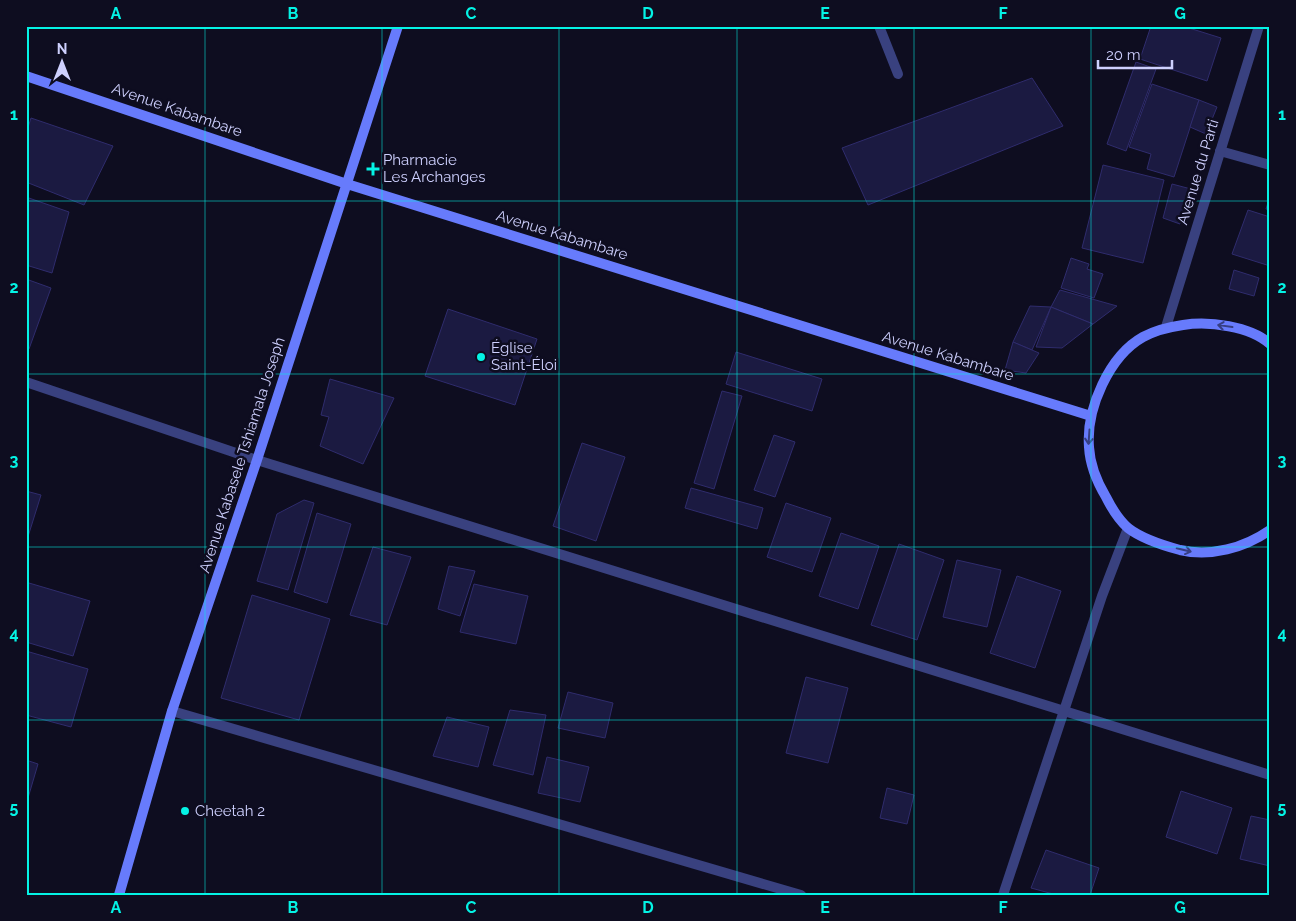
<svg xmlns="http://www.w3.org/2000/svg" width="1296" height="921" font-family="Raleway,sans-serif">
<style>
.building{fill:#1b1a41;stroke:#2f2c6d}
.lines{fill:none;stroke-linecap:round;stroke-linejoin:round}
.minor{stroke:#39417f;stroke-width:10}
.tertiary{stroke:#39417f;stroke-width:10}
.secondary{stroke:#677bfc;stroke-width:10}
.oneway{stroke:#363e83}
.grid{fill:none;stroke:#04f3e5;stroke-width:1;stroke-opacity:0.55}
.poi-dot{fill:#04f3e5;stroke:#0e0d20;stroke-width:2}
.labels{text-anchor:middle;stroke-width:5;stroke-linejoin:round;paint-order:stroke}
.street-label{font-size:15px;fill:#ced0fe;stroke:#0e0d20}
.poi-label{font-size:15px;fill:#ced0fe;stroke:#0e0d20;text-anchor:start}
.neatline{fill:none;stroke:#04f3e5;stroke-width:2}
.grid-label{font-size:16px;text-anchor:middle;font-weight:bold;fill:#04f3e5}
</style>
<rect width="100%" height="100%" fill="#0e0d20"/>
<g class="building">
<polygon points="1151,26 1189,26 1189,28 1221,38 1207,81 1140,59"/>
<polygon points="1136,62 1156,69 1126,151 1107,144"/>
<polygon points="1032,78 1063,126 868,205 842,148"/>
<polygon points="1152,84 1199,100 1174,177 1147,169 1151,154 1129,147"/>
<polygon points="1199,100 1217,107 1206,134 1190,127"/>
<polygon points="31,118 113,146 84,205 26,182 26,134"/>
<polygon points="1103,165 1164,180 1143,263 1082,248"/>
<polygon points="1172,184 1191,189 1180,224 1163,218"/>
<polygon points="26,197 69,212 52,273 26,265"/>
<polygon points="1269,199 1270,199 1270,210 1266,209"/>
<polygon points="1248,210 1270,217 1270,266 1232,254"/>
<polygon points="1071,258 1089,264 1087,269 1103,274 1094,298 1061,288"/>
<polygon points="1234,270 1259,278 1254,296 1229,289"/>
<polygon points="26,279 51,288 29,349 26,348"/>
<polygon points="1060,290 1117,306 1093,324 1051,307"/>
<polygon points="1030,306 1051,307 1032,350 1013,342"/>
<polygon points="1051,307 1093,324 1062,348 1036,347"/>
<polygon points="448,309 537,339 515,405 425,376"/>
<polygon points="1013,342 1039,353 1026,373 1005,370"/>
<polygon points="736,352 822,379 812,411 726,384"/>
<polygon points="330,379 394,398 363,464 320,446 329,417 321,415"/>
<polygon points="722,391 742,396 714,489 694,483"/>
<polygon points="774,435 795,442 775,497 754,490"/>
<polygon points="582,443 625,457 596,541 553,526"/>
<polygon points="691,488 763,508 757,529 685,508"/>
<polygon points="26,491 41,495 26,543"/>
<polygon points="304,500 314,503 288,590 257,581 277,514"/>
<polygon points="786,503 831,518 812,572 767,557"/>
<polygon points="317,513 351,524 327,603 294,592"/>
<polygon points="841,533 879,546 858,609 819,596"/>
<polygon points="899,544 944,560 917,640 871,625"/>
<polygon points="373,547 411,557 387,625 350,615"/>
<polygon points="957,560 1001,570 987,627 943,617"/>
<polygon points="449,566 475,571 460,616 438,609"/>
<polygon points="1017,576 1061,591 1035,668 990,653"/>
<polygon points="29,583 90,601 73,656 26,642 26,591"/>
<polygon points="474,584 528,596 516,644 460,632"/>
<polygon points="252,595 330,619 299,720 221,698"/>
<polygon points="26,651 88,669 71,727 26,715"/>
<polygon points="806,677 848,688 828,763 786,753"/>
<polygon points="568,692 613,703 605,738 558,728"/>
<polygon points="510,710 546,715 533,775 493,765"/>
<polygon points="447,717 489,727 478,767 433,756"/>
<polygon points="547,757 589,767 580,802 538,793"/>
<polygon points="26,760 38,764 28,798 26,797"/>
<polygon points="887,788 914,795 907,824 880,818"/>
<polygon points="1181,791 1232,808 1217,854 1166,837"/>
<polygon points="1251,816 1270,820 1270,866 1240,859"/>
<polygon points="1046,850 1099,868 1090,895 1057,895 1031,888"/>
</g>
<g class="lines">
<g class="minor">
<polyline points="879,26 898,74"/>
<polyline points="1220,151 1270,165"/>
<polyline points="1166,327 1259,26"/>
<polyline points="26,382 257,460 1270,775"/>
<polyline points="172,711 801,895"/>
</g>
<polyline class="tertiary" points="1003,895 1102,596 1128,528"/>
<g class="secondary">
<polyline points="26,76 347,184 1091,416"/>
<path d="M 1270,344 C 1250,326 1209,321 1183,325 C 1169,327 1156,330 1143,337 C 1109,356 1086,409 1089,447 C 1090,465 1097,482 1106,497 C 1111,507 1119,520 1128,528 C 1141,538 1165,546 1180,550 C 1211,557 1244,548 1270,530"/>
<polyline points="119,895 172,711 257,460 398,26"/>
</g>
</g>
<defs><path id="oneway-shaft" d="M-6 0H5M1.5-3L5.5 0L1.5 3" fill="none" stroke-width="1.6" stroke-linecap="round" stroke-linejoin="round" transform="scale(1.25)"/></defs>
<g class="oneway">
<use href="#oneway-shaft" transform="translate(1225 326) rotate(-172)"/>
<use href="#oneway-shaft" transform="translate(1089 437) rotate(94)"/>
<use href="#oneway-shaft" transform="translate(1184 550) rotate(13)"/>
</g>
<path class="grid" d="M 205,26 L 205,895M 382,26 L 382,895M 559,26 L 559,895M 737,26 L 737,895M 914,26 L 914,895M 1091,26 L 1091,895M 26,201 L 1270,201M 26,374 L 1270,374M 26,547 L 1270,547M 26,720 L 1270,720"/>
<g class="poi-dot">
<path d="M370.5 161.5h5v5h5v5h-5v5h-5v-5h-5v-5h5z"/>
<circle cx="481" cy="357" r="5"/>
<circle cx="185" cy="811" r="5"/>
</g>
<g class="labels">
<g class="street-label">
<text transform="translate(177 110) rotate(19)" y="5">Avenue Kabambare</text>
<text transform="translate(1198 172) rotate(-73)" y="5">Avenue du Parti</text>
<text transform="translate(562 235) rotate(17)" y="5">Avenue Kabambare</text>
<text transform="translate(948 356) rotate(17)" y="5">Avenue Kabambare</text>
<text transform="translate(242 455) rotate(-72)" y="5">Avenue Kabasele Tshiamala Joseph</text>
</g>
<g class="poi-label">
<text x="383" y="165">Pharmacie<tspan x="383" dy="17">Les Archanges</tspan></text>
<text x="491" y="353">Église<tspan x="491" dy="17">Saint-Éloi</tspan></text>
<text x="195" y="816">Cheetah 2</text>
</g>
</g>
<rect width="1296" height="921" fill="none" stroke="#0e0d20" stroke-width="55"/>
<g transform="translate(62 62)" stroke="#0e0d20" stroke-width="4" paint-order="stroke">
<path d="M0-4L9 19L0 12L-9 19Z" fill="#ced0fe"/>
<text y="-8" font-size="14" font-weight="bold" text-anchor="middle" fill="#ced0fe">N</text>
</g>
<path d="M1098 60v8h74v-8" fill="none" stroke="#ced0fe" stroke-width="2.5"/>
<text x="1106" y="60" font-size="15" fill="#ced0fe" stroke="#0e0d20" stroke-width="4" paint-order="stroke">20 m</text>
<rect x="28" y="28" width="1240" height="866" class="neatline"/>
<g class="grid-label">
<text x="116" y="19">A</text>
<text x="293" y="19">B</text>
<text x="471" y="19">C</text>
<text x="648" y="19">D</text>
<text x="825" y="19">E</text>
<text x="1003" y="19">F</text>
<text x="1180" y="19">G</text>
<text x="14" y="120">1</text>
<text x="1282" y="120">1</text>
<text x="14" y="293">2</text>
<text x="1282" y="293">2</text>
<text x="14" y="466">3</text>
<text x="1282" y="466">3</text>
<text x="14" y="639">4</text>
<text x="1282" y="639">4</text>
<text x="14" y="813">5</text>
<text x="1282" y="813">5</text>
<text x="116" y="913">A</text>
<text x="293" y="913">B</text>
<text x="471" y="913">C</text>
<text x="648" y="913">D</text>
<text x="825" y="913">E</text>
<text x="1003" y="913">F</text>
<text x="1180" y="913">G</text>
</g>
</svg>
